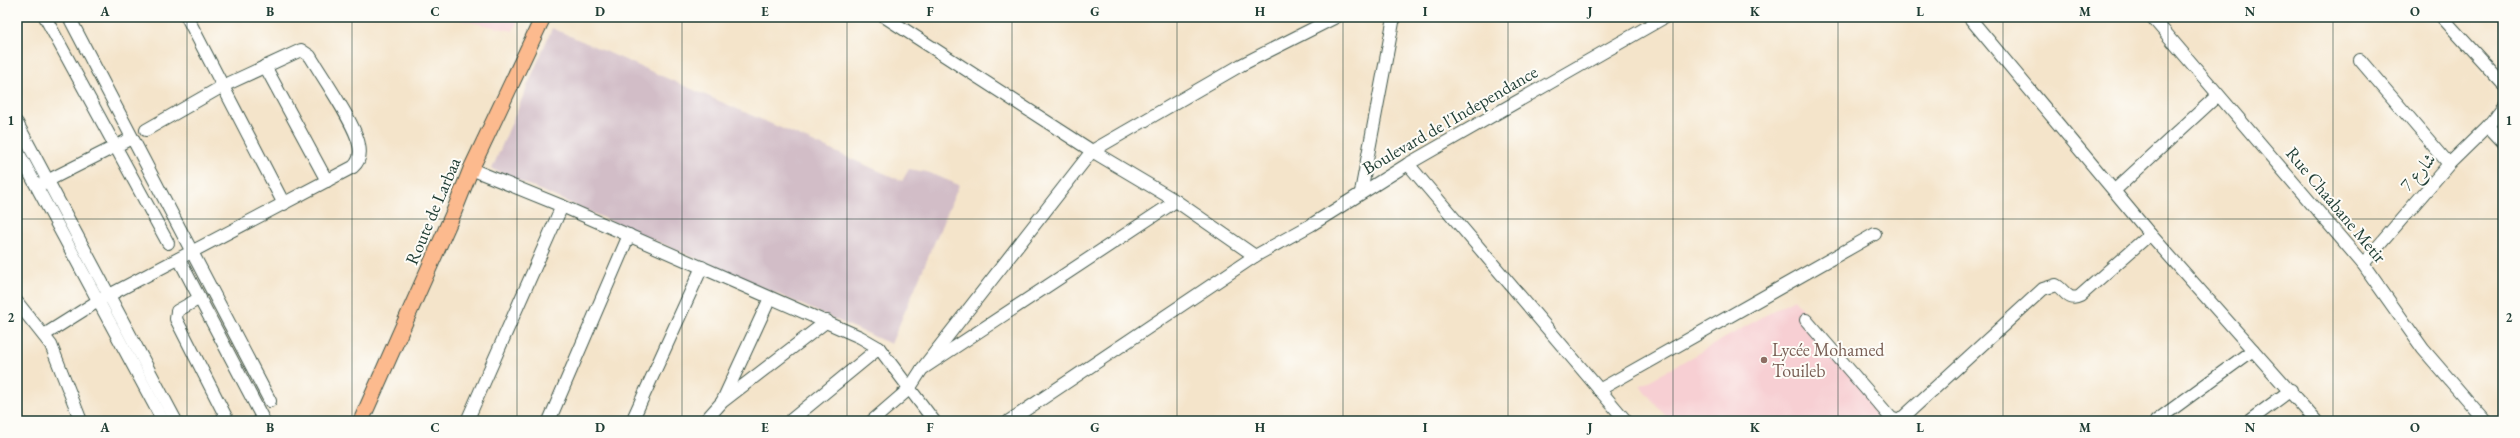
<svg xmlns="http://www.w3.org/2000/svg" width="2520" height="438" font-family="'EB Garamond',Amiri,serif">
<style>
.built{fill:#f7cfd3}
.industrial{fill:#d2bdc7}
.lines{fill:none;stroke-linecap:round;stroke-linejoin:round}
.minor-casing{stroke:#3f564a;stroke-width:14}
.major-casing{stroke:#3f564a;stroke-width:17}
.minor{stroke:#fff;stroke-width:12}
.major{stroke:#fcba8e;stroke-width:15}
.grid{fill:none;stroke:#1f3d34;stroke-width:1;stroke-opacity:0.55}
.education-dot{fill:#8d6e63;stroke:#fdfcf7;stroke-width:1.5}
.labels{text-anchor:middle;stroke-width:4;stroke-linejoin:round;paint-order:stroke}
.street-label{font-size:18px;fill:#1f3d34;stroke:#fdfcf7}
.education-label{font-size:18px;fill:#785e54;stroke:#fdfcf7;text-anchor:start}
.neatline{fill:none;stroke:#1f3d34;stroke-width:1.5}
.grid-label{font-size:13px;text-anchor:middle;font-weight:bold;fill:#1f3d34}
</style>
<rect width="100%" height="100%" fill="#fdfcf7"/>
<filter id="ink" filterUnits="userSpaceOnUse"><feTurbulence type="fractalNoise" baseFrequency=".025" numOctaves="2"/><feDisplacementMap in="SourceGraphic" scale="8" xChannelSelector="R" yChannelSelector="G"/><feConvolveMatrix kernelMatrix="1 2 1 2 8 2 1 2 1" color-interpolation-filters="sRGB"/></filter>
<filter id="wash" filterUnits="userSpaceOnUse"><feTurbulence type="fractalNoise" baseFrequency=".012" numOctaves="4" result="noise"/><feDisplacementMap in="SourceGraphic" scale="16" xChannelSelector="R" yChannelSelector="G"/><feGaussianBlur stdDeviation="0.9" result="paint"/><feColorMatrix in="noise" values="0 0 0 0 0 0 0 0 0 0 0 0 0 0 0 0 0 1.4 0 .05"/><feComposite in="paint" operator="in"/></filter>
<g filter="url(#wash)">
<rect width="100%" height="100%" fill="#f4e4ca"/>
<g class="built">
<polygon points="447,17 519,17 513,31"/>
<polygon points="1794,299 1888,421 1670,421 1640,386"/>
</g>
<polygon class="industrial" points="552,28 902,181 909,169 927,172 959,185 891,344 492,169"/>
</g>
<g filter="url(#ink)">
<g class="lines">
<defs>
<g id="minor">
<polyline points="45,17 168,243"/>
<polyline points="69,17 270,401"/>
<polyline points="187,17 284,204"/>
<polyline points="885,17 1092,151 1176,201 1255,256"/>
<polyline points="1969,17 2150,234 2316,421"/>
<polyline points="2152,17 2363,264 2423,349 2485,421"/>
<polyline points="2442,17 2503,84"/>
<polyline points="2360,60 2449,164"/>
<polyline points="265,66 327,181"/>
<polyline points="17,123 176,421"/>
<polyline points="2488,126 2503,142"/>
<polyline points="17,150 163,421"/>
<polyline points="1408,164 1626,421"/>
<polyline points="471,169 562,206 860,337 879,348 934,421"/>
<polyline points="41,184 132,138"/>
<polyline points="2115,190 2218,95"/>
<polyline points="1361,192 1394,17"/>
<polyline points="179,259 264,421"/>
<polyline points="2363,264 2449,164 2488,126 2503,107"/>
<polyline points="200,298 177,311 176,319 228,421"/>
<polyline points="17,302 51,345 81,421"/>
<path d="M 1806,320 L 1891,418 L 1899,421 L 2043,289 L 2056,285 C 2065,290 2068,302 2080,296 L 2150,234"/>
<path d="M 44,335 L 98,301 L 353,167 C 360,161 361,154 359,145 C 356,125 322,76 310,56 L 301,50 L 223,86 L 146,130"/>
<polyline points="922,369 1092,151 1241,65 1336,17"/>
<polyline points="1599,390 1875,234"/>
<polyline points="723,400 770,298"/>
<polyline points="467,421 562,206"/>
<polyline points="549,421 629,235"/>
<polyline points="632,421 702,267"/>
<polyline points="705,421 722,402 827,321"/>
<polyline points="790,421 879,348"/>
<polyline points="872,421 909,389 922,369 1176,201"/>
<polyline points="1009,421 1255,256 1311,225 1408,164 1665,17"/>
<polyline points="2156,421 2253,350"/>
<polyline points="2249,421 2291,390"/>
</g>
<polyline id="major" points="361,421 453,214 471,169 543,17"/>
</defs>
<use href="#minor" class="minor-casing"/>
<use href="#major" class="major-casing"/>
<use href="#minor" class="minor"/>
<use href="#major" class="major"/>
</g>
</g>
<path class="grid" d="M 187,17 L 187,421M 352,17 L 352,421M 517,17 L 517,421M 682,17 L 682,421M 847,17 L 847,421M 1012,17 L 1012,421M 1177,17 L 1177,421M 1343,17 L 1343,421M 1508,17 L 1508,421M 1673,17 L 1673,421M 1838,17 L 1838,421M 2003,17 L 2003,421M 2168,17 L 2168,421M 2333,17 L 2333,421M 17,219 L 2503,219"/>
<circle class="education-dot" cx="1764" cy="360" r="4"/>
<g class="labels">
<g class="street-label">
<text transform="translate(1450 120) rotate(-30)" y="6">Boulevard de l'Independance</text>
<text transform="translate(2418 172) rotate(-49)" y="6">شارع 7</text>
<text transform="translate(2336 205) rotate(50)" y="6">Rue Chaabane Metir</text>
<text transform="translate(433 211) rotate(-67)" y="6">Route de Larbaa</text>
</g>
<g class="education-label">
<text x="1772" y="356">Lycée Mohamed<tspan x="1772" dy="21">Touileb</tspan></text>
</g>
</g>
<rect width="2520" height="438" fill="none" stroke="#fdfcf7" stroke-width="44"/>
<rect x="22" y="22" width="2476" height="394" class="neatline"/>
<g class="grid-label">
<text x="105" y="16">A</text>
<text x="270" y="16">B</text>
<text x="435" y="16">C</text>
<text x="600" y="16">D</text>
<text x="765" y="16">E</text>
<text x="930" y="16">F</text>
<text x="1095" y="16">G</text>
<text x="1260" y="16">H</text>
<text x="1425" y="16">I</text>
<text x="1590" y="16">J</text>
<text x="1755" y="16">K</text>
<text x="1920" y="16">L</text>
<text x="2085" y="16">M</text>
<text x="2250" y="16">N</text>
<text x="2415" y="16">O</text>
<text x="11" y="125">1</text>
<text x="2509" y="125">1</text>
<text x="11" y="322">2</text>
<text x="2509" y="322">2</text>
<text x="105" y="432">A</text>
<text x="270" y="432">B</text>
<text x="435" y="432">C</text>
<text x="600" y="432">D</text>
<text x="765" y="432">E</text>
<text x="930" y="432">F</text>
<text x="1095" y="432">G</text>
<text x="1260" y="432">H</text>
<text x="1425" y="432">I</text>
<text x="1590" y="432">J</text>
<text x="1755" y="432">K</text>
<text x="1920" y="432">L</text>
<text x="2085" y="432">M</text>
<text x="2250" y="432">N</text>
<text x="2415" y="432">O</text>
</g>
</svg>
